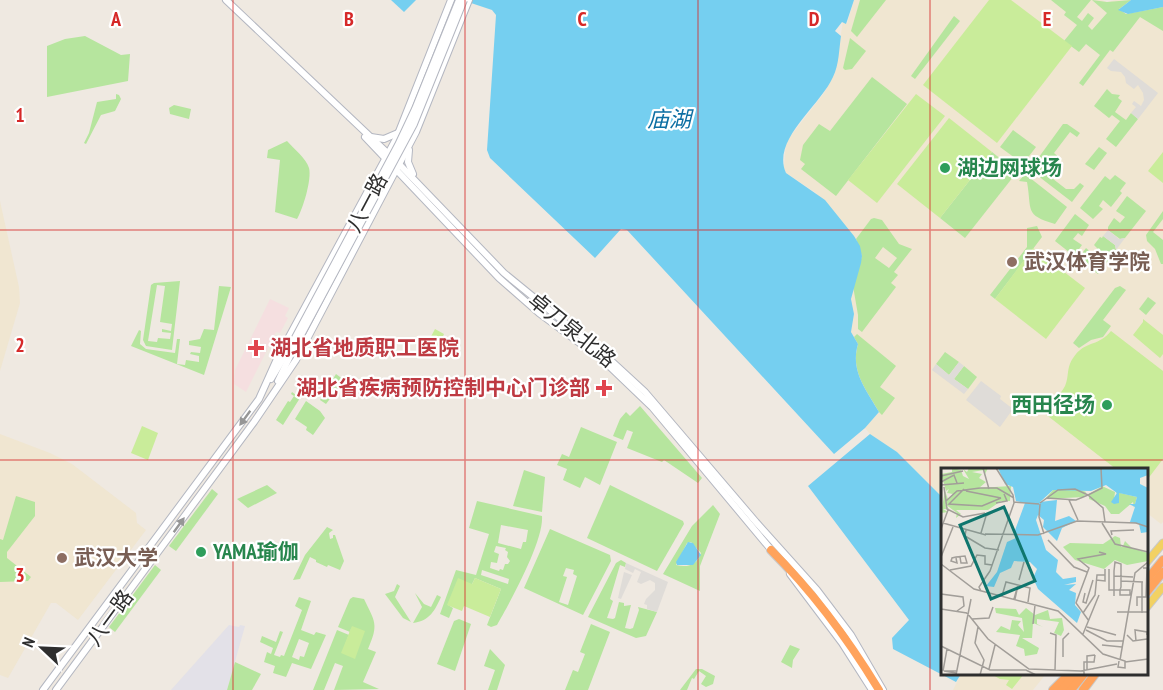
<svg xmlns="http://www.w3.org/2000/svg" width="1163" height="690" font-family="'PT Sans Narrow','Noto Sans SC',sans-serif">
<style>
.industrial{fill:#e3e1e8}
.education{fill:#f0e6d1}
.medical{fill:#f5dfe0}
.green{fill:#b6e59e;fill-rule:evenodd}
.pitch{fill:#c9ec9a}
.plaza{fill:#dfdcd8}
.water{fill:#75cff0}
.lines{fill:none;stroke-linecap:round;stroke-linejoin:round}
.secondary-casing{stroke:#b4b7c1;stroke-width:8}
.primary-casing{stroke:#c9c9c9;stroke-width:9}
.highway-casing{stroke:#c9c9c9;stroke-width:10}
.secondary{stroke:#fff;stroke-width:6}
.primary{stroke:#f2d163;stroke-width:7}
.highway{stroke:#ffa35c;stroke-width:8}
.secondary-bridge-casing{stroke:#b4b7c1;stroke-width:8;stroke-linecap:butt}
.secondary-bridge{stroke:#fff;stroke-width:6}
.oneway{fill:#969696}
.grid{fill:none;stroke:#d62828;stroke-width:1.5;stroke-opacity:0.55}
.leisure-dot{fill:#2e9e5b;stroke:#fff;stroke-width:2}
.education-dot{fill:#8d6e63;stroke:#fff;stroke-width:2}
.health-dot{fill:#e0444e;stroke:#fff;stroke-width:2}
.labels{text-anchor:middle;stroke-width:4.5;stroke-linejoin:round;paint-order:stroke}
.leisure-label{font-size:21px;font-weight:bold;fill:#27864d;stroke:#fff;text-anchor:start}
.street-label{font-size:21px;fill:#2e2e2e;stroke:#fff}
.education-label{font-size:21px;font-weight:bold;fill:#785e54;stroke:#fff;text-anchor:start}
.health-label{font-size:21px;font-weight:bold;fill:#be3a42;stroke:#fff;text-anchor:start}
.water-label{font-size:22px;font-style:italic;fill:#0d6fa3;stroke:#fff}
.inset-road{fill:none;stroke:#a29e99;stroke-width:1.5}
.view{fill:#0f766e;fill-opacity:0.15;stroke:#0f766e;stroke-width:3}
.inset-edge{fill:none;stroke:#2e2e2e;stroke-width:3}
.grid-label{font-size:20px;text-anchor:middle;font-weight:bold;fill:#d62828;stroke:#fff;stroke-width:4.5;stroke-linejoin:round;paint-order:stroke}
</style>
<rect width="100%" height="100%" fill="#efe9e1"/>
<polygon class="industrial" points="229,625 239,627 240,625 245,626 227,690 171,690"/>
<g class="education">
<polygon points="854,0 1102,0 1107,2 1115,0 1163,0 1163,522 1161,524 1147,513 1146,470 942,470 942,497 897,452 870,434 865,428 879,412 858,344 851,332 854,315 851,299 853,286 816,193 786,173 784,167 786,142 824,93 835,73 843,21 847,24"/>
<polygon points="0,201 19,287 20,303 0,371"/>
<polygon points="0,434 50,453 72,464 136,513 137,523 146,530 78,620 56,603 51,603 8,678 0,675"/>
<polygon points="961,674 1046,674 1033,690 953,690"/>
</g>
<polygon class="medical" points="270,299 289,308 285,316 288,318 280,333 276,332 246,392 234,384 235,370"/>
<g class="green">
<polygon points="860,0 886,0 857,37 851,31"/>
<polygon points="1051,0 1091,0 1077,17 1082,21 1088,13 1094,18 1088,26 1092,30 1107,13 1092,0 1107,2 1131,0 1119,9 1126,14 1163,7 1163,31 1140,17 1113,52 1110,50 1083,86 1079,83 1100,55 1086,44 1079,52 1064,41 1077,25 1064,15 1066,12"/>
<polygon points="954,16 960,21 915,79 911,76"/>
<polygon points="85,36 121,55 130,54 128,81 47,97 47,46 65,39"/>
<polygon points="850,38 866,51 852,69 845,70 843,68"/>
<polygon points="872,77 907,104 836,196 801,169 805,164 800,160 803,145 819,124 830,131"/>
<polygon points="1107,89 1112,94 1120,95 1118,98 1122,101 1115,112 1126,120 1131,113 1138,119 1116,147 1106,139 1120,121 1112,115 1109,118 1094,106"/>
<polygon points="116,94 119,95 121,99 115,111 101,115 86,144 84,143 89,133 97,102 116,99"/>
<polygon points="174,105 191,109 189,119 170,114 169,108"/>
<polygon points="1063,124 1067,124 1080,133 1077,137 1070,132 1054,153 1062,160 1059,160 1048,175 1066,189 1074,189 1080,183 1084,186 1072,202 1033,172 1031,168"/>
<polygon points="1013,130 1036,147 1023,164 1000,147"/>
<path d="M 287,141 C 294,149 306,158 309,168 C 312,179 303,209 297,219 L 275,212 L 280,160 L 267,158 L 268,150 Z"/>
<polygon points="1099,147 1107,153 1094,170 1085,164"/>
<polygon points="992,152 1017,172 965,238 940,218"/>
<path d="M 1025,174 L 1067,207 L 1055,224 C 1024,215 1032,210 1027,182 L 1019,181 Z"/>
<polygon points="1115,175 1126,183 1120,191 1122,193 1111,207 1103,200 1099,206 1103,209 1093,219 1080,208 1105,176 1110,180"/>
<polygon points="1127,196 1146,211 1125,238 1120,239 1108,230 1108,227 1114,218 1120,223 1125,217 1116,211"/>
<polygon points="1163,211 1163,219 1153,232 1163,240 1163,264 1161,264 1155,249 1147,241 1146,235"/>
<polygon points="1075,214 1089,225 1082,236 1078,233 1073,239 1082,245 1074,256 1055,241"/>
<path d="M 874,218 L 882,220 L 899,244 L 912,249 L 894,272 L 898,275 L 891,283 L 896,287 L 862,332 L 858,329 L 858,315 L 853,286 L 862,256 L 856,239 L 871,219 ZM 883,247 L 897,258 L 889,268 L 875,258 Z"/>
<polygon points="1037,226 1042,237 995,299 990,295 1027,247 1027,228"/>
<polygon points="1103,236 1115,245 1116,250 1098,274 1078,259 1086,248 1095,256 1099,250 1094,245 1100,237 1102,238"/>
<path d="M 180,281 L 172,350 L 146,346 L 143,340 L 151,285 L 154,283 ZM 157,285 L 165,286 L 160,322 L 172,324 L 171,331 L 162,329 L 162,332 L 171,333 L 170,339 L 158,338 L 157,342 L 148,341 Z"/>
<polygon points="219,286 231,287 204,375 131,346 139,330 141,331 140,344 146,349 175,353 177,339 180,339 177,364 185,365 186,360 199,362 199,356 190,354 191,352 200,353 201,347 189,345 189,341 200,339 204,329 214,330"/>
<polygon points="1120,286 1126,290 1103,320 1111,326 1103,337 1091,340 1079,348 1073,343 1115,288"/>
<polygon points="1148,297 1156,303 1146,315 1139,309"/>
<path d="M 857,334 L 896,366 L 880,387 L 895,398 L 882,415 L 879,412 C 866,389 850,371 858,344 L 854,337 Z"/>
<polygon points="945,352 959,362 949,375 936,364"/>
<polygon points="964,366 977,377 968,389 954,379"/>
<polygon points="336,374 344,380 326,404 320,400"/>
<polygon points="292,392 300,398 283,425 276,420 288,401 290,402 294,396 291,394"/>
<polygon points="306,401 320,411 325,418 313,435 306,430 307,427 295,419"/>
<polygon points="640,406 702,478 698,483 664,460 662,462 627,448 633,432 627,430 623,440 613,436 620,419 626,412 630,416"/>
<polygon points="581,427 617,442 600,485 585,477 580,488 563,480 567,469 557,465 562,454 569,457"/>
<polygon points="524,470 545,477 542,512 513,506"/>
<polygon points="267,485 277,493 248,508 237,499"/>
<polygon points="610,485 683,521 684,524 657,571 587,538"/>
<polygon points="212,489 218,494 176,551 169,546"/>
<polygon points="16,496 35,502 35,516 7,552 7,558 31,577 28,581 0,582 0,539 3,540"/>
<path d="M 477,501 L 542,516 C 544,541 510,602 497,625 L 491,627 L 487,625 L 501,589 L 475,578 L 472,584 L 448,605 L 453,608 L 449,618 L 440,614 L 456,570 L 476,575 L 489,534 L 469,528 ZM 501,525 L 528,530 L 526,542 L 523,542 L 521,549 L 498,543 ZM 496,546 L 506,548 L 505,550 L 508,552 L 507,557 L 510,561 L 508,564 L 505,564 L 503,570 L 500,569 L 499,571 L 490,568 L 491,562 L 497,563 L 499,554 L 494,552 ZM 482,570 L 509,579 L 508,584 L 481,575 Z"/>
<path d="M 713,505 L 720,514 L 700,566 L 700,591 L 663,574 L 692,526 ZM 691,542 L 701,553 C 697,565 688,568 676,565 L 687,543 Z"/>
<polygon points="327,527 333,530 329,533 330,539 333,538 333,535 335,535 344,561 340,570 328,565 327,567 316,562 316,560 310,557 300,579 293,580 305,555"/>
<path d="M 550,529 L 610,555 L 611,561 L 583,615 L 524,588 ZM 566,568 L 574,570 L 573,574 L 577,576 L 568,605 L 559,602 L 567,577 L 563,576 Z"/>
<polygon points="621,560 626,563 625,567 620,565 610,599 613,601 607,618 613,619 615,618 619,602 624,603 624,606 631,605 625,628 630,629 633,628 639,610 638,607 657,612 646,636 636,638 588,617 616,563"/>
<polygon points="155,565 161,570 115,632 109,627"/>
<polygon points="397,584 400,586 395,597 411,622 403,618 385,594 394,591"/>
<path d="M 415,593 L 424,604 L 431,607 L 437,595 L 441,597 C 435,610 430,621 413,623 L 422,607 Z"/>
<path d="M 299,597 L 311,601 L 301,630 L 314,635 L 316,632 L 326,635 L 311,669 L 292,663 L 286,677 L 273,673 L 275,666 L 264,662 L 267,652 L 271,654 L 273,648 L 260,642 L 262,636 L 276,642 L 280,631 L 283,632 L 274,655 L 280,657 L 281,655 L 284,656 L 302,610 L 295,606 ZM 299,639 L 309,643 L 304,657 L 300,656 L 299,660 L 292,657 Z"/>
<path d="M 353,597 L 364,599 C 375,622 379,624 368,649 L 376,652 L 363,682 L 379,689 L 334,690 L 343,666 L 335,663 L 324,690 L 313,690 L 337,630 L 349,635 L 342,653 L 352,626 L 350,632 L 338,627 L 350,599 Z"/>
<polygon points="459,619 471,624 455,671 437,664 454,621"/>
<polygon points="591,624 610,632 588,690 565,690 573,670 578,672 585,654 580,652"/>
<polygon points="790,645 800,649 793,660 792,668 781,662"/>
<polygon points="490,649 505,665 497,690 488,690 495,670 484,666"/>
<polygon points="235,662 261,674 252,690 227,690"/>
<polygon points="696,669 702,669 715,676 713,684 706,687 701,684 706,676 699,671 694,679 692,678 687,690 680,690"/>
</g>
<g class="pitch">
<polygon points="989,0 1011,0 1072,46 997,143 923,85"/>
<polygon points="916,94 945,116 877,203 848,180"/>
<polygon points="949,118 992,152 940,218 897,184"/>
<polygon points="1163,152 1163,183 1148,171"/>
<polygon points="1033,248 1085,288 1046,339 995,299"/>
<polygon points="1143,319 1163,335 1163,354 1160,358 1133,335 1143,322"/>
<polygon points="435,329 444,334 434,353 425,348"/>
<path d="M 1111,331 L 1163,371 L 1163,459 L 1147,480 L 1146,470 L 1116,469 L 1044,413 C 1051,404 1060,395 1065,386 C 1070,375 1065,367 1076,354 C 1087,341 1099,346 1111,331 Z"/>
<polygon points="142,426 158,433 148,460 131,453"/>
<polygon points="458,578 472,584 475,578 501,589 490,617 464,606 462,611 447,605"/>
<polygon points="352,626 365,631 355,659 341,653"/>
<polygon points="991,674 1024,674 1012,689 1006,685 1009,680 1000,679"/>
</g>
<g class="plaza">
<polygon points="1114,59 1158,93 1138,119 1131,113 1136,107 1132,104 1134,101 1141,106 1144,100 1143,93 1138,85 1134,89 1126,83 1125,77 1121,72 1111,71 1107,68"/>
<polygon points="1108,230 1119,239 1125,238 1116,250 1115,245 1103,236"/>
<polygon points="959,362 964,366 954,379 968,389 964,394 932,370 936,364 949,375"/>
<polygon points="981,381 1001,396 1000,399 1013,409 1000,427 966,400"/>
<polygon points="626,563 668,582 657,612 647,609 647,605 644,604 646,599 655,590 655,583 650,580 641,584 637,582 641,572 635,569 633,573 625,569"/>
<polygon points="624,572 632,575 621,599 618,598"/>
</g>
<g class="water">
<polygon points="391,0 416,0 404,12"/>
<path d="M 462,0 L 854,0 L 846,24 L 842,22 L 835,31 L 841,36 C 839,49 839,65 833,77 C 820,106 771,140 786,173 L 825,200 L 854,236 L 860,246 L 862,256 L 861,263 L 851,299 L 854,314 L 851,332 L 858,344 C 850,371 866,389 879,412 L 865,428 L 834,454 L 627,230 L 621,229 L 595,258 L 490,158 L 487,150 L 496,15 L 492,10 Z"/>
<polygon points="1131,0 1163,0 1163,7 1128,14 1118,10"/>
<polygon points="870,434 897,452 942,497 942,674 961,674 956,682 893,649 892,638 909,620 808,486"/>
<polygon points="688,542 693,543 701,555 693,565 677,565 676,562"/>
</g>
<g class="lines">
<defs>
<g id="secondary">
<polyline points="226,0 399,164 504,273 607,357 645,392 756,522 817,590 851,635 883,690"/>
<polyline points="365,137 499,278 539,313 604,361 652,407 773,552"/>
<polyline points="371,137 384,139 398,133"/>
<polyline points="409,150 408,162 413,174"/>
<polyline points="271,379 289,349"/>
<polyline points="278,381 293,350"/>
<polyline points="790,574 842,643 872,690"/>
<polyline points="43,690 259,399 277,359 396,139 451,0"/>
<polyline points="56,690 254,422 296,360 416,132 469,0"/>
</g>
<g id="primary">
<polyline points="1146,563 1163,543"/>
<polyline points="1146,608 1163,587"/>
</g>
<g id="highway">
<path d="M 771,550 C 813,592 848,639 879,690"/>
<polyline points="1146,581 1163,560"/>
<polyline points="1146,593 1163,572"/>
<polyline points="1053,690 1069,674"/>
<polyline points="1062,690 1075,674"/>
<polyline points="1071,690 1084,674"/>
<polyline points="1083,690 1095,674"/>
</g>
</defs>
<use href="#secondary" class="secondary-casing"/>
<use href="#primary" class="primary-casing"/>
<use href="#highway" class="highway-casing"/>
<use href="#secondary" class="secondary"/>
<use href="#primary" class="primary"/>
<use href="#highway" class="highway"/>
<defs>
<g id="secondary-bridge">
<polyline points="289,349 398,145 415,109 459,0"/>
<polyline points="293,350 414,124 464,0"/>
</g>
</defs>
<use href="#secondary-bridge" class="secondary-bridge-casing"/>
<use href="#secondary-bridge" class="secondary-bridge"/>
</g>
<defs><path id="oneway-solid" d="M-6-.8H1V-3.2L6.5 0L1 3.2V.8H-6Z" transform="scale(1.5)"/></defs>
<g class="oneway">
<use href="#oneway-solid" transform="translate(245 418) rotate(126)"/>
<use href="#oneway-solid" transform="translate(179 525) rotate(-54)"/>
</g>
<path class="grid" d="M 233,0 L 233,690M 465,0 L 465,690M 698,0 L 698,690M 930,0 L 930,690M 0,230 L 1163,230M 0,460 L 1163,460"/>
<g class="leisure-dot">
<circle cx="945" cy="168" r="6"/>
<circle cx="1107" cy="405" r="6"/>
<circle cx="201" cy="552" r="6"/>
</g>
<g class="education-dot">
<circle cx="1012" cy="262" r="6"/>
<circle cx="62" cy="558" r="6"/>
</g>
<g class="health-dot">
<path d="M253 339h6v6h6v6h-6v6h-6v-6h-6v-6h6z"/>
<path d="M601 379h6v6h6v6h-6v6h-6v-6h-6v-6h6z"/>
</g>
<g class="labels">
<g class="leisure-label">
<text x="957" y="175">湖边网球场</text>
<text x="1095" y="412" text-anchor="end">西田径场</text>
<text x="213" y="559">YAMA瑜伽</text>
</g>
<g class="street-label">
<text transform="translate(367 203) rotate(-62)" y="7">八一路</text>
<text transform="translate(572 330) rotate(39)" y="7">卓刀泉北路</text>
<text transform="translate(110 618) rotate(-54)" y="7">八一路</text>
</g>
<g class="education-label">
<text x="1024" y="269">武汉体育学院</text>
<text x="74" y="565">武汉大学</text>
</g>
<g class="health-label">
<text x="270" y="355">湖北省地质职工医院</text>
<text x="590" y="395" text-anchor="end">湖北省疾病预防控制中心门诊部</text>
</g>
<g class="water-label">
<text x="669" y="127">庙湖</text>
</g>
</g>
<g transform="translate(941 468)">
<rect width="207" height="207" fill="#efe9e1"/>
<path d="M 11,0 L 20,2 L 22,8 L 28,11 L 22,1 L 26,4 L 28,0 L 47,0 L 43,8 L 43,2 L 31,4 L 41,6 L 38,10 L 45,14 L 38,20 L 70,18 L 69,33 L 60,33 L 47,42 L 15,42 L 20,46 L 15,50 L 16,45 L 4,36 L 8,41 L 2,41 L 7,44 L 0,45 L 4,23 L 7,31 L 12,26 L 6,25 L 8,21 L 5,23 L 0,6 L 11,4 ZM 161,0 L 161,18 L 174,24 L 173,32 L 178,31 L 175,24 L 196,29 L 193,40 L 192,34 L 178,46 L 170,46 L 164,38 L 148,31 L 148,26 L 160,19 ZM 135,20 L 145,24 L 143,29 L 104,31 L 112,22 ZM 174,68 L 179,70 L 180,79 L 187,78 L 182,78 L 184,73 L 191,80 L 207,85 L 207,93 L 186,97 L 174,92 L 163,101 L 134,92 L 122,79 L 129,75 L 162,76 ZM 54,140 L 75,141 L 78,147 L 85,140 L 94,147 L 107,142 L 109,151 L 121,150 L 123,162 L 120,168 L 113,165 L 118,154 L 96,151 L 96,156 L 102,159 L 92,155 L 91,170 L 81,170 L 98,180 L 96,186 L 84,188 L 83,181 L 75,178 L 79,167 L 55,164 L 60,158 L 69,162 L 71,152 L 80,153 L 77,157 L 83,164 L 81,150 L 55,145 Z" fill="#b6e59e"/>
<path d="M 57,0 L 207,0 L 207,7 L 199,10 L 199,16 L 207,20 L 207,64 L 200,65 L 198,56 L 189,54 L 194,39 L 188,36 L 194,36 L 196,29 L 178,25 L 178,35 L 173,36 L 170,34 L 176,25 L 165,17 L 150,23 L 112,22 L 99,34 L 116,32 L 114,53 L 128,48 L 135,53 L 121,60 L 116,73 L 102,59 L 103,52 L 97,47 L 95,52 L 105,82 L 117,92 L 115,104 L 122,111 L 135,109 L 135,114 L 123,117 L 135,116 L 128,122 L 135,125 L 134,137 L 140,144 L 136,155 L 97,121 L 92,110 L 96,101 L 89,94 L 73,93 L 70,100 L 59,105 L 53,119 L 45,118 L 56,104 L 66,74 L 75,70 L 73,65 L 84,35 L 75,33 L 72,19 L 64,16 Z" fill="#75cff0"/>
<path class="inset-road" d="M 42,0 L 48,21M 0,8 L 22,3M 0,14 L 13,7 L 16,15M 0,17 L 23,15M 3,19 L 6,41 L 22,49 L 44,45M 23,21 L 8,36 L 41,38 L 60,30M 25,23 L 60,30M 147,27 L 162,40 L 164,54M 147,27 L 161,20 L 160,0M 106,30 L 135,32 L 147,27M 128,32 L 137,52M 5,33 L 16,23 L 39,20 L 56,20 L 73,30M 73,34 L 98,36M 55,35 L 66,33 L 63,26M 99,35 L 117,22 L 134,21 L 147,27M 99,36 L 98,49 L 103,66M 2,55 L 45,67M 161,55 L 174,76 L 207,84M 0,61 L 7,42M 25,62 L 24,68 L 44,80 L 58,82M 40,65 L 45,48 L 63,38M 44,66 L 97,67 L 136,53 L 195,55 L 207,59M 171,67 L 170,63 L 193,62M 107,72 L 133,99 L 146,104M 0,89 L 12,59M 15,90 L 16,95 L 10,93 L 11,90 L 15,89 L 24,88 L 26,95 L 20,95 L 19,89M 0,96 L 33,121 L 117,143 L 162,186 L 184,193 L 184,200 L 177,199 L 178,193M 168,101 L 168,122 L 189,122 L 189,127 L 179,127 L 179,122 L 180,119 L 180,96 L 174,94 L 173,103 L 173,128M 9,102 L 30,98 L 36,87 L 44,88 L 44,96 L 51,97M 49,103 L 73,35 L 72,27 L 55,0M 173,108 L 192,109M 78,112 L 83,94M 155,112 L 164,113 L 164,101M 180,113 L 202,114M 201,114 L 201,145M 40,123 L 38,119 L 49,103M 144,125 L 142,134 L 145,135 L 152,112M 0,126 L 22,129 L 23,138 L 16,143M 61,128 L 65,114 L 89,120 L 87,134M 73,131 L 77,117 L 74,131M 196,138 L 196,129 L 205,129 L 206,100 L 202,100M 0,141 L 26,145M 176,144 L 207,144M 26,145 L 47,171 L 88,201 L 140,203 L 176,196M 142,145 L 154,127 L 156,107 L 164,107M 31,151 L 48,150 L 52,139M 148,153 L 135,135 L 148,100 L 137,91 L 165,86 L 158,84M 92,156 L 94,137M 37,159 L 34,175 L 43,192 L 39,207M 146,159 L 175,167M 145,162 L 166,173 L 183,173M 109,165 L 115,167 L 114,202M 142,166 L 158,127M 186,167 L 192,173 L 206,171M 195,173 L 194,162 L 206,164 L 206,167M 161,177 L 181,179M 0,178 L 49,202 L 85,202 L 95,207M 122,189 L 122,171 L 128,165M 179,192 L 194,105 L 207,94M 184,194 L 207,191M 48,201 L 54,177M 146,202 L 146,188 L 154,187M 2,203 L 6,181M 15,205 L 3,203 L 16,203M 15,207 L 30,131M 143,207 L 143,194 L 153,194 L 154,187"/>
<path class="view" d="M 63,39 L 94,113 L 50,131 L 19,57 Z"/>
<rect width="207" height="207" class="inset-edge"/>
</g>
<g class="grid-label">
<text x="116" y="26">A</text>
<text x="349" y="26">B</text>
<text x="582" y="26">C</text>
<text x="814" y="26">D</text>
<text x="1047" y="26">E</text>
<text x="20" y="122">1</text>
<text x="20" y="352">2</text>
<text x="20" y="582">3</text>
</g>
<g transform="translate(42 648) rotate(293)" stroke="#ffffff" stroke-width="4.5" paint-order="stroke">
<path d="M0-4.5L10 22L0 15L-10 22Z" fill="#2e2e2e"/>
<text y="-9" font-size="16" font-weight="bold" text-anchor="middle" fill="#2e2e2e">N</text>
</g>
</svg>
